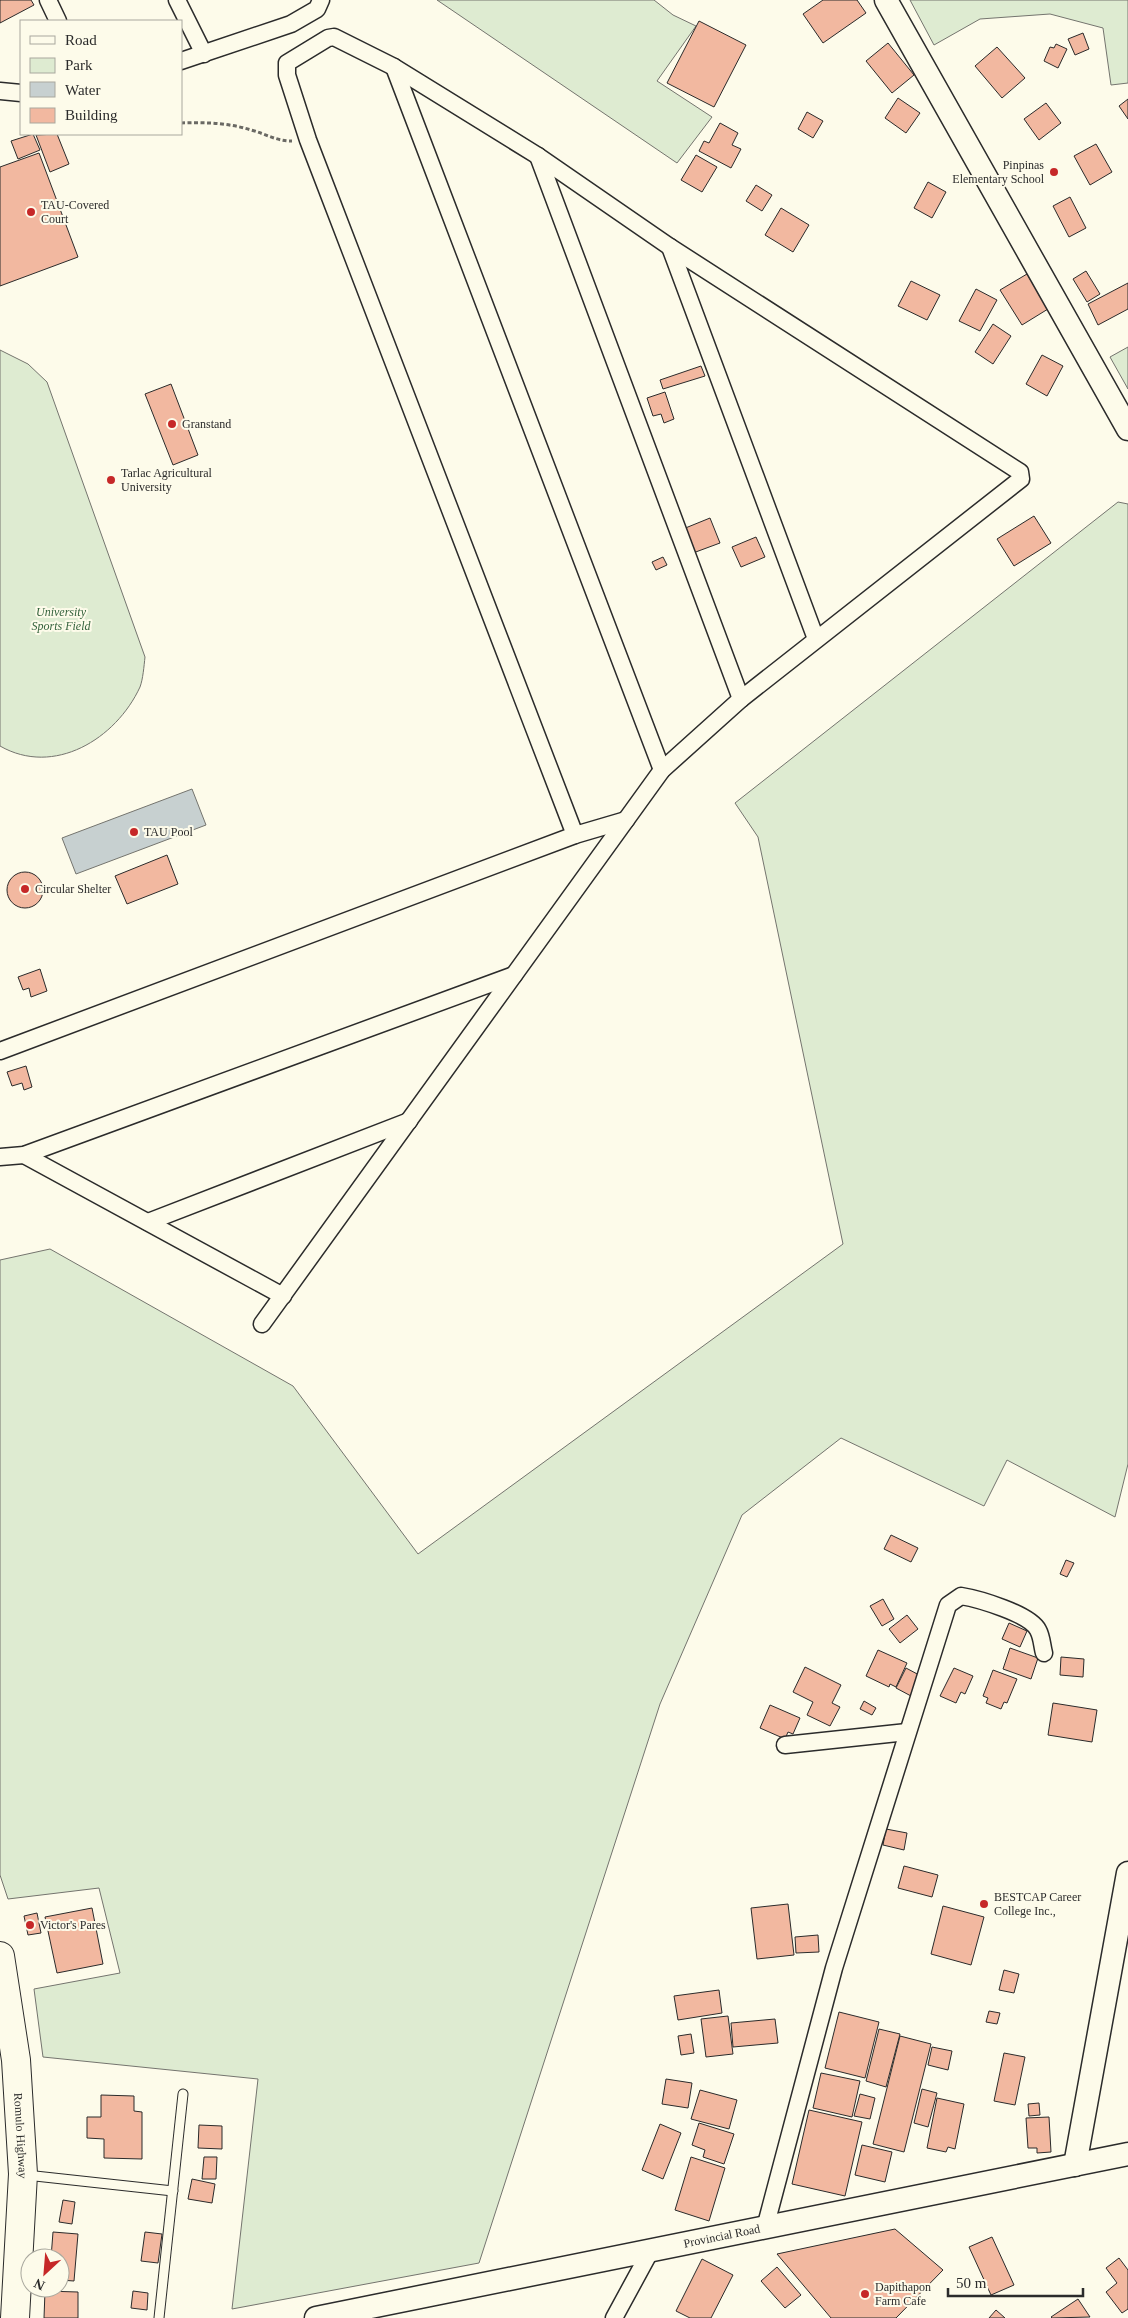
<svg xmlns="http://www.w3.org/2000/svg" width="1128" height="2318" font-family="'Times New Roman',serif">
<style>
.green{fill:#deebd1;stroke:#74746e}
.water{fill:#c7d0d0;stroke:#74746e}
.building{fill:#f2b8a0;stroke:#2b2b2b}
.lines{fill:none;stroke-linecap:round;stroke-linejoin:round}
.lane-casing{stroke:#2b2b2b;stroke-width:11}
.street-casing{stroke:#2b2b2b;stroke-width:19}
.secondary-casing{stroke:#2b2b2b;stroke-width:25}
.highway-casing{stroke:#2b2b2b;stroke-width:30}
.path{stroke:#6a6964;stroke-width:3;stroke-dasharray:4 2.5;stroke-linecap:butt}
.lane{stroke:#fdfbea;stroke-width:9}
.street{stroke:#fdfbea;stroke-width:16}
.secondary{stroke:#fdfbea;stroke-width:22}
.highway{stroke:#fdfbea;stroke-width:28}
.poi-dot{fill:#c62828;stroke:#fdfbea;stroke-width:2}
.labels{text-anchor:middle;stroke-width:4;stroke-linejoin:round;paint-order:stroke}
.poi-label{font-size:12px;fill:#2b2b2b;stroke:#fdfbea;text-anchor:start}
.park-label{font-size:12px;font-style:italic;fill:#34623c;stroke:#fdfbea}
.street-label{font-size:12px;fill:#2b2b2b;stroke:#fdfbea}
</style>
<rect width="100%" height="100%" fill="#fdfbea"/>
<g class="green">
<polygon points="437,0 654,0 673,15 696,26 657,81 712,117 677,163"/>
<polygon points="910,0 1128,0 1128,83 1111,85 1103,28 1050,14 980,19 934,45"/>
<polygon points="1128,347 1128,389 1110,357"/>
<path d="M 0,350 L 28,364 L 47,382 L 145,657 C 144,666 143,679 140,687 C 116,739 54,777 0,746 Z"/>
<polygon points="1118,502 1128,504 1128,1464 1115,1517 1007,1460 984,1506 841,1438 742,1515 660,1704 479,2263 232,2309 258,2079 43,2057 34,1989 120,1973 99,1888 8,1899 0,1875 0,1260 50,1249 293,1386 418,1554 843,1244 758,837 735,803"/>
</g>
<polygon class="water" points="192,789 206,825 76,874 62,838"/>
<g class="building">
<polygon points="0,0 31,0 34,5 0,23"/>
<polygon points="823,0 857,0 866,13 823,43 803,14"/>
<polygon points="699,21 746,45 714,107 667,83"/>
<polygon points="1083,33 1089,49 1075,55 1068,39"/>
<polygon points="888,43 914,75 892,93 866,61"/>
<polygon points="1056,44 1067,49 1058,68 1044,61 1050,47 1054,48"/>
<polygon points="997,47 1025,78 1002,98 975,66"/>
<polygon points="898,98 920,113 906,133 885,118"/>
<polygon points="1128,99 1128,119 1119,106"/>
<polygon points="1046,103 1061,123 1039,140 1024,119"/>
<polygon points="807,112 823,121 813,138 798,129"/>
<polygon points="720,123 738,133 732,145 741,149 731,168 699,151 704,141 709,143"/>
<polygon points="33,134 40,150 18,159 11,141"/>
<polygon points="57,134 69,164 50,172 36,135"/>
<polygon points="1096,144 1112,172 1090,185 1074,156"/>
<polygon points="39,153 78,257 0,286 0,167"/>
<polygon points="696,155 717,167 702,192 681,180"/>
<polygon points="928,182 946,192 932,218 914,208"/>
<polygon points="756,185 772,195 762,211 746,201"/>
<polygon points="1070,197 1086,228 1069,237 1053,206"/>
<polygon points="781,208 809,225 793,252 765,235"/>
<polygon points="1086,271 1100,294 1087,302 1073,279"/>
<polygon points="1027,274 1048,309 1022,325 1000,290"/>
<polygon points="911,281 940,295 927,320 898,306"/>
<polygon points="1128,283 1128,309 1098,325 1088,304"/>
<polygon points="976,289 997,300 980,331 959,321"/>
<polygon points="993,324 1011,336 993,364 975,352"/>
<polygon points="1042,355 1063,366 1047,396 1026,384"/>
<polygon points="701,366 705,376 663,389 660,380"/>
<polygon points="171,384 198,455 173,465 145,394"/>
<polygon points="665,392 674,419 664,423 661,414 653,416 647,398"/>
<polygon points="1034,516 1051,543 1014,566 997,539"/>
<polygon points="710,518 720,543 693,553 683,529"/>
<polygon points="756,537 765,557 741,567 732,547"/>
<polygon points="663,557 667,565 656,570 652,562"/>
<polygon points="167,855 178,884 127,904 115,876"/>
<circle cx="25" cy="890" r="18"/>
<polygon points="40,969 47,991 31,997 29,988 23,990 18,977"/>
<polygon points="26,1066 32,1087 24,1090 22,1083 12,1086 7,1072"/>
<polygon points="891,1535 918,1548 911,1562 884,1549"/>
<polygon points="1066,1560 1074,1563 1067,1577 1060,1574"/>
<polygon points="883,1599 894,1619 882,1626 870,1606"/>
<polygon points="907,1615 918,1629 900,1643 889,1629"/>
<polygon points="1009,1623 1027,1631 1020,1647 1002,1639"/>
<polygon points="1010,1648 1038,1658 1031,1679 1003,1669"/>
<polygon points="878,1650 907,1663 896,1687 890,1684 889,1687 866,1676"/>
<polygon points="1061,1657 1084,1659 1083,1677 1060,1675"/>
<polygon points="805,1667 841,1685 832,1703 840,1707 830,1726 807,1715 813,1702 793,1692"/>
<polygon points="906,1668 921,1676 911,1696 896,1688"/>
<polygon points="954,1668 973,1676 965,1694 961,1692 956,1703 940,1696"/>
<polygon points="993,1670 1017,1679 1007,1703 1004,1702 1001,1709 986,1703 988,1698 983,1696"/>
<polygon points="864,1701 876,1708 872,1715 860,1709"/>
<polygon points="1053,1703 1097,1710 1092,1742 1048,1735"/>
<polygon points="770,1705 800,1718 793,1734 788,1732 785,1739 760,1728"/>
<polygon points="886,1829 907,1833 904,1850 883,1845"/>
<polygon points="904,1866 938,1875 932,1897 898,1888"/>
<polygon points="788,1904 794,1955 757,1959 751,1908"/>
<polygon points="943,1906 984,1917 971,1965 931,1954"/>
<polygon points="92,1908 103,1964 57,1973 45,1917"/>
<polygon points="37,1913 41,1933 28,1935 24,1916"/>
<polygon points="818,1935 819,1952 796,1953 795,1937"/>
<polygon points="1004,1970 1019,1974 1014,1993 999,1990"/>
<polygon points="719,1990 722,2013 678,2020 674,1996"/>
<polygon points="989,2011 1000,2013 997,2024 986,2022"/>
<polygon points="839,2012 879,2022 865,2078 825,2068"/>
<polygon points="728,2016 733,2054 706,2057 701,2019"/>
<polygon points="775,2019 778,2043 733,2047 731,2023"/>
<polygon points="879,2029 900,2034 886,2087 866,2081"/>
<polygon points="691,2034 694,2053 681,2055 678,2036"/>
<polygon points="900,2036 931,2044 904,2152 873,2144"/>
<polygon points="932,2047 952,2051 948,2070 928,2065"/>
<polygon points="1004,2053 1025,2057 1015,2105 994,2101"/>
<polygon points="821,2073 860,2081 852,2117 813,2108"/>
<polygon points="666,2079 692,2083 688,2108 662,2104"/>
<polygon points="922,2089 937,2093 928,2127 914,2123"/>
<polygon points="700,2090 737,2100 729,2129 691,2119"/>
<polygon points="860,2094 875,2098 870,2119 854,2116"/>
<polygon points="101,2095 134,2096 134,2111 142,2112 142,2159 104,2158 104,2139 87,2138 87,2117 101,2117"/>
<polygon points="937,2098 964,2104 955,2149 948,2147 946,2152 927,2148"/>
<polygon points="1039,2103 1040,2115 1029,2116 1028,2104"/>
<polygon points="809,2110 862,2122 845,2196 792,2184"/>
<polygon points="1049,2117 1051,2152 1037,2153 1037,2148 1028,2148 1026,2118"/>
<polygon points="699,2123 734,2134 724,2164 703,2157 705,2150 692,2145"/>
<polygon points="660,2124 681,2133 663,2179 642,2170"/>
<polygon points="199,2125 222,2126 222,2149 198,2148"/>
<polygon points="862,2145 892,2152 885,2182 855,2175"/>
<polygon points="204,2157 217,2157 216,2179 202,2179"/>
<polygon points="691,2157 725,2168 709,2221 675,2210"/>
<polygon points="192,2179 215,2184 212,2203 188,2199"/>
<polygon points="63,2200 75,2202 72,2224 59,2222"/>
<polygon points="895,2229 943,2270 896,2318 831,2318 777,2254"/>
<polygon points="53,2232 78,2234 74,2281 60,2280 60,2258 51,2258"/>
<polygon points="145,2232 162,2234 158,2263 141,2261"/>
<polygon points="992,2237 1014,2285 991,2295 969,2247"/>
<polygon points="1119,2258 1128,2270 1128,2309 1122,2313 1106,2292 1117,2283 1106,2268"/>
<polygon points="702,2259 733,2275 711,2318 690,2318 676,2311"/>
<polygon points="777,2267 801,2295 785,2308 761,2281"/>
<polygon points="45,2291 78,2292 78,2318 44,2318"/>
<polygon points="133,2291 148,2293 147,2310 131,2308"/>
<polygon points="1078,2299 1090,2317 1052,2318 1051,2317"/>
<polygon points="996,2310 1005,2318 989,2318"/>
</g>
<g class="lines">
<defs>
<g id="lane">
<polyline points="26,2175 173,2191"/>
<polyline points="159,2318 183,2094"/>
</g>
<g id="street">
<polyline points="48,0 58,21"/>
<polyline points="177,0 204,54"/>
<polyline points="181,61 291,24 317,9 321,0"/>
<polyline points="394,67 662,770"/>
<polyline points="0,91 21,93"/>
<polyline points="538,156 741,699"/>
<polyline points="670,247 816,639"/>
<polyline points="0,1051 575,835 626,820"/>
<polyline points="24,1155 283,1296"/>
<polyline points="0,1157 24,1155 514,975"/>
<polyline points="148,1222 409,1121"/>
<polyline points="262,1324 662,770 741,699 1021,479 1020,472 670,247 538,156 394,67 334,37 328,38 287,63 287,75 308,140 575,835"/>
<polyline points="785,1745 907,1732"/>
<path d="M 765,2228 L 834,1968 L 948,1605 L 961,1596 C 979,1599 1030,1614 1038,1630 C 1042,1637 1042,1646 1044,1653"/>
<polyline points="614,2318 651,2250"/>
</g>
<g id="secondary">
<polyline points="886,0 1128,429"/>
<polyline points="1075,2165 1128,1873"/>
<path id="s1" d="M 316,2318 L 1128,2154"/>
</g>
<g id="highway">
<path id="s2" d="M 0,1956 L 16,2060 L 23,2174 L 15,2318"/>
</g>
</defs>
<use href="#lane" class="lane-casing"/>
<use href="#street" class="street-casing"/>
<use href="#secondary" class="secondary-casing"/>
<use href="#highway" class="highway-casing"/>
<path class="path" d="M 181,123 C 205,122 229,123 251,130 C 266,134 276,141 292,141"/>
<use href="#lane" class="lane"/>
<use href="#street" class="street"/>
<use href="#secondary" class="secondary"/>
<use href="#highway" class="highway"/>
</g>
<g class="poi-dot">
<circle cx="1054" cy="172" r="5"/>
<circle cx="31" cy="212" r="5"/>
<circle cx="172" cy="424" r="5"/>
<circle cx="111" cy="480" r="5"/>
<circle cx="134" cy="832" r="5"/>
<circle cx="25" cy="889" r="5"/>
<circle cx="984" cy="1904" r="5"/>
<circle cx="30" cy="1925" r="5"/>
<circle cx="865" cy="2294" r="5"/>
</g>
<g class="labels">
<g class="poi-label">
<text x="1044" y="169" text-anchor="end">Pinpinas<tspan x="1044" dy="14">Elementary School</tspan></text>
<text x="41" y="209">TAU-Covered<tspan x="41" dy="14">Court</tspan></text>
<text x="182" y="428">Granstand</text>
<text x="121" y="477">Tarlac Agricultural<tspan x="121" dy="14">University</tspan></text>
<text x="144" y="836">TAU Pool</text>
<text x="35" y="893">Circular Shelter</text>
<text x="994" y="1901">BESTCAP Career<tspan x="994" dy="14">College Inc.,</tspan></text>
<text x="40" y="1929">Victor's Pares</text>
<text x="875" y="2291">Dapithapon<tspan x="875" dy="14">Farm Cafe</tspan></text>
</g>
<g class="park-label">
<text x="61" y="616">University<tspan x="61" dy="14">Sports Field</tspan></text>
</g>
<g class="street-label">
<text dy="4" stroke="none"><textPath href="#s2" startOffset="181">Romulo Highway</textPath></text>
<text dy="4" stroke="none"><textPath href="#s1" startOffset="414">Provincial Road</textPath></text>
</g>
</g>
<rect x="20" y="20" width="162" height="115" fill="#fdfbea" stroke="#a9a89e"/>
<rect x="30" y="36" width="25" height="8" fill="#fdfbea" stroke="#a9a89e"/>
<text x="65" y="45" font-size="15" fill="#2b2b2b">Road</text>
<rect x="30" y="58" width="25" height="15" fill="#deebd1" stroke="#a9a89e"/>
<text x="65" y="70" font-size="15" fill="#2b2b2b">Park</text>
<rect x="30" y="82" width="25" height="15" fill="#c7d0d0" stroke="#a9a89e"/>
<text x="65" y="95" font-size="15" fill="#2b2b2b">Water</text>
<rect x="30" y="108" width="25" height="15" fill="#f2b8a0" stroke="#a9a89e"/>
<text x="65" y="120" font-size="15" fill="#2b2b2b">Building</text>
<g transform="translate(45 2273) rotate(206)"><circle r="24" fill="#fdfbea" stroke="#a9a89e"/>
<path d="M0-4L9 19L0 12L-9 19Z" fill="#c62828"/>
<text y="-8" font-size="14" font-weight="bold" text-anchor="middle" fill="#2b2b2b">N</text>
</g>
<path d="M948 2288v8h135v-8" fill="none" stroke="#2b2b2b" stroke-width="2.5"/>
<text x="956" y="2288" font-size="15" fill="#2b2b2b" stroke="#fdfbea" stroke-width="4" paint-order="stroke">50 m</text>
</svg>
